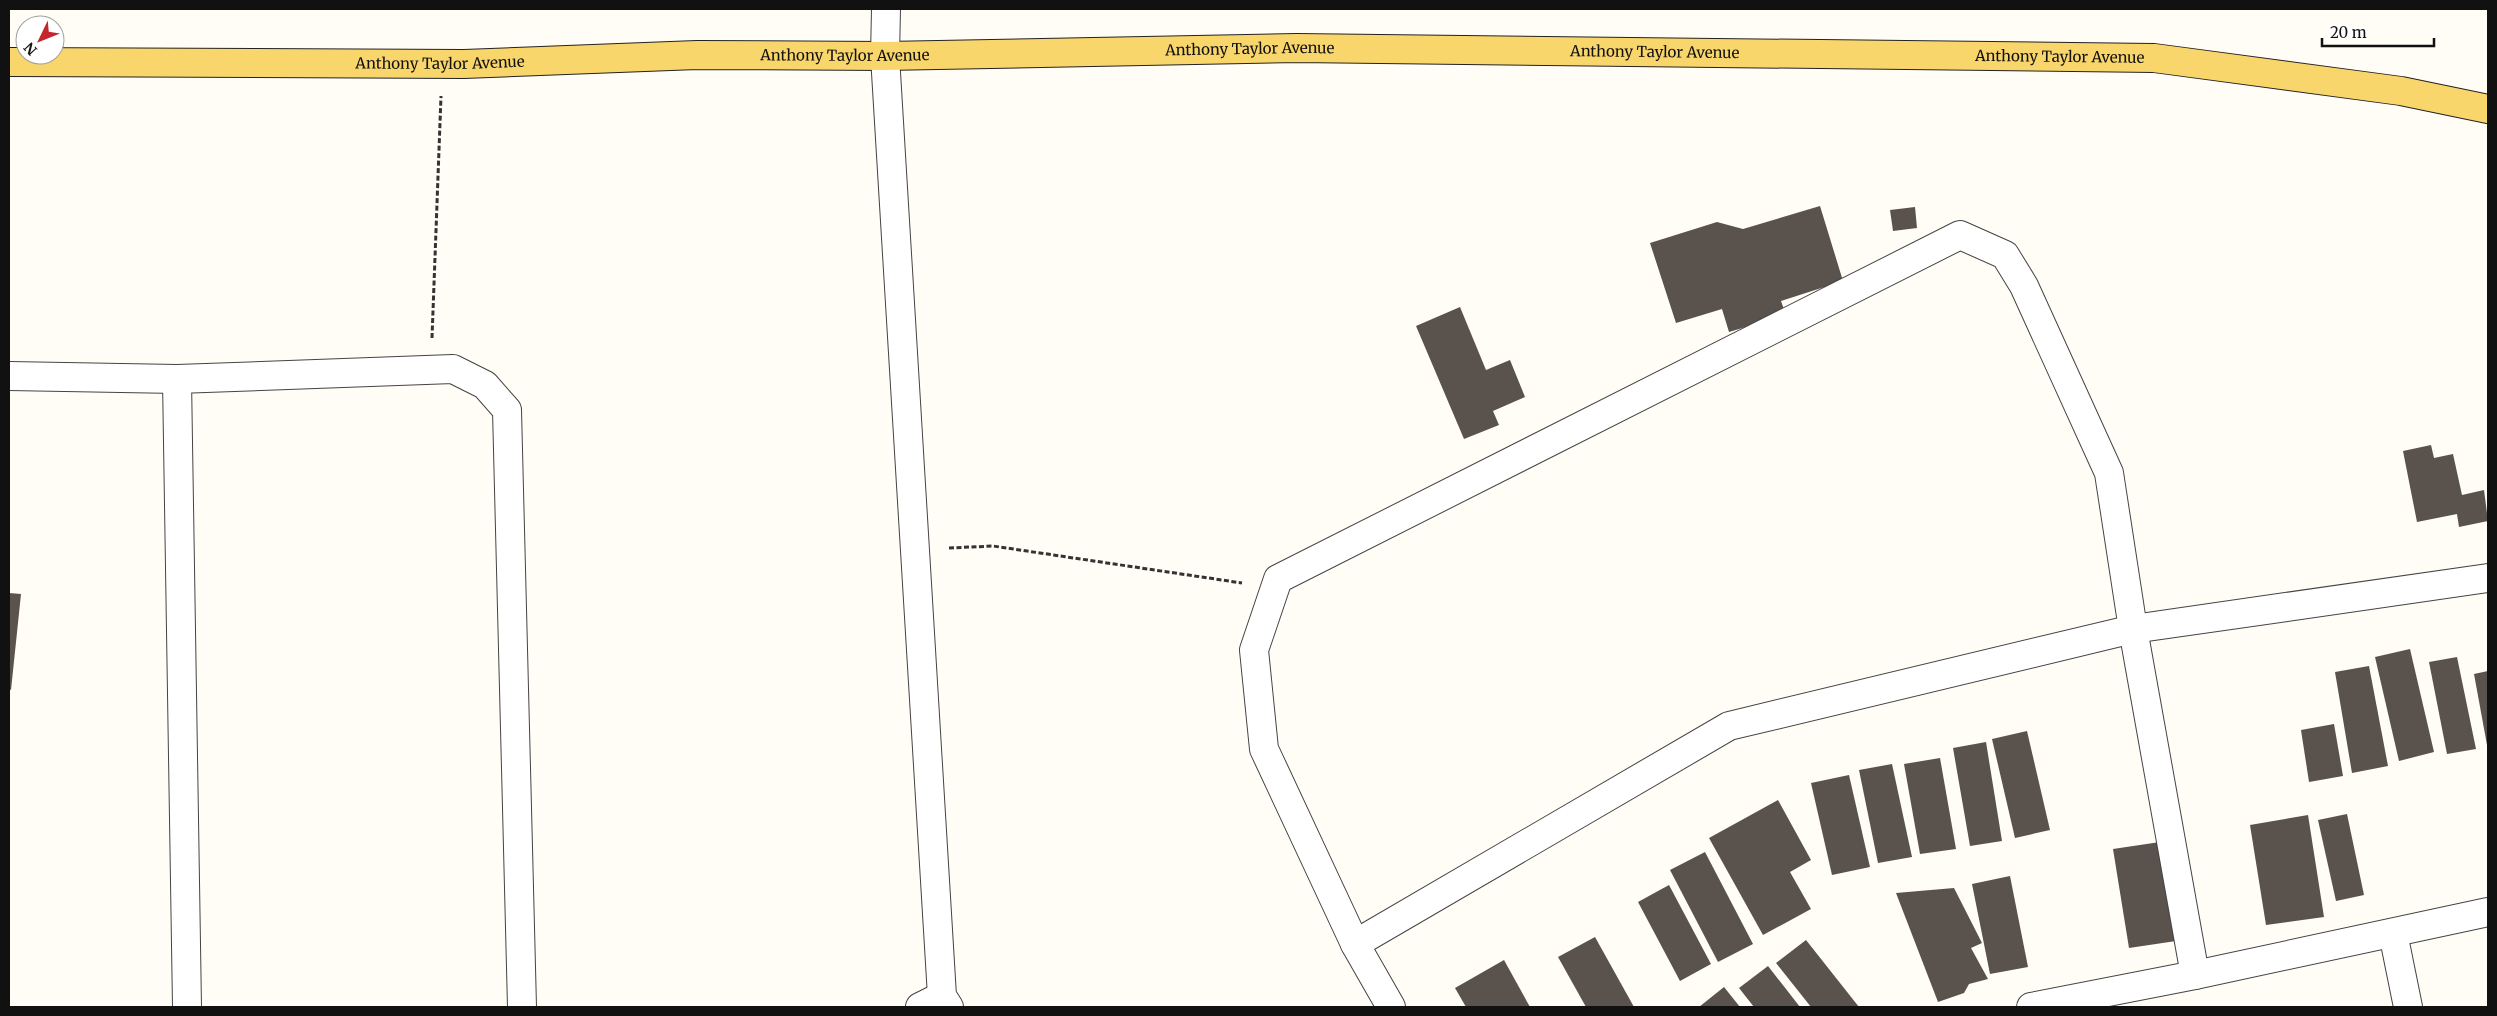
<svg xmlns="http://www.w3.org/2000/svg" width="2497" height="1016" font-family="Merriweather,serif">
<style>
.building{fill:#5a524d}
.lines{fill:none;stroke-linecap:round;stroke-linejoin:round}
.minor-casing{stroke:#444;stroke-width:30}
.major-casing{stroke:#222;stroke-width:30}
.path{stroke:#333;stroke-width:3;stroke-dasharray:5 2.5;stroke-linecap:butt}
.minor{stroke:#fff;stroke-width:28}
.major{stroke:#f9d66b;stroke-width:28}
.labels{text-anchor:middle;stroke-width:5;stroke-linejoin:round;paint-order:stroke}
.street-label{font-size:15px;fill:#111;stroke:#fff}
</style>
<rect width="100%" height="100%" fill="#fffdf5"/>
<g class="building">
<polygon points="1820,206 1843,281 1781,301 1786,315 1729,332 1722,309 1676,323 1650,243 1717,222 1743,229"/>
<polygon points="1915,207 1917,228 1893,231 1890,210"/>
<polygon points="1460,307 1486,370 1510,360 1525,397 1493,411 1499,425 1464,439 1416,326"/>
<polygon points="2431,445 2434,458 2453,454 2462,495 2484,490 2488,521 2459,527 2457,514 2417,522 2403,451"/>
<polygon points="9,593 21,594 11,690 9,689"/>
<polygon points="2410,649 2434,752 2399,761 2375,657"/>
<polygon points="2457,657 2476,749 2447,754 2429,662"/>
<polygon points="2369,666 2388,766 2352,773 2335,672"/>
<polygon points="2488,671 2488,745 2487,745 2474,674"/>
<polygon points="2334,724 2343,776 2309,782 2301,730"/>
<polygon points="2027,731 2050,830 2015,838 1992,739"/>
<polygon points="1986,742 2002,841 1970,846 1953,748"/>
<polygon points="1940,758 1956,849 1920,854 1904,764"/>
<polygon points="1892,764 1912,857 1878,863 1859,770"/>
<polygon points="1849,775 1870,867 1832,875 1811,783"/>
<polygon points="1778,800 1811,860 1790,872 1811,909 1763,935 1709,838"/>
<polygon points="2347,814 2364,895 2336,901 2318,820"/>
<polygon points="2308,815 2324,917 2266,925 2250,825"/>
<polygon points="2160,842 2176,941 2129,948 2113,849"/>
<polygon points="1705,852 1753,944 1718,962 1670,870"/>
<polygon points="2010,876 2028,967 1990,974 1972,884"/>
<polygon points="1669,885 1711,964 1680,981 1638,902"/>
<polygon points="1954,888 1982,943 1971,948 1988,979 1969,984 1964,993 1938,1002 1896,893"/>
<polygon points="1595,937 1634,1007 1586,1007 1558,957"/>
<polygon points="1806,940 1859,1007 1811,1007 1776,963"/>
<polygon points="1504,960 1530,1007 1466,1007 1455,988"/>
<polygon points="1768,966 1800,1007 1754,1007 1739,988"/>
<polygon points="1724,987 1740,1007 1699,1007"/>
</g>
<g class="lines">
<defs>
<g id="minor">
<polyline points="886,9 885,56 942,996 949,1007"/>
<polyline points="9,376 177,379 453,369 485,385 507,410 522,1007"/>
<polyline points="177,379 187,1007"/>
<polyline points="2393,933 2408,1007"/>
<polyline points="1355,944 1729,726 2133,629 2488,578"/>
<polyline points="920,1007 942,996"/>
<polyline points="1391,1007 1355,944 1264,749 1254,650 1278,579 1960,235 2005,255 2024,286 2109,473 2133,629 2195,975"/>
<polyline points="2031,1007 2195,975 2488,912"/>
</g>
<g id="major">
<path id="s1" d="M 9,62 L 464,64 L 697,55 L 885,56 L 1297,48 L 2154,58 L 2401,91 L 2488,109"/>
</g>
</defs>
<use href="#minor" class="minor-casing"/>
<use href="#major" class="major-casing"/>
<g class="path">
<polyline points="432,338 441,96"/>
<polyline points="949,548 993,546 1242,583"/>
</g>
<use href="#minor" class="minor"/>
<use href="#major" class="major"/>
</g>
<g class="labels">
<g class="street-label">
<text dy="5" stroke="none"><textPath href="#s1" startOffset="1241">Anthony Taylor Avenue</textPath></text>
<text dy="5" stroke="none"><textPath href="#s1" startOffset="1646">Anthony Taylor Avenue</textPath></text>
<text dy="5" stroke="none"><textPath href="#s1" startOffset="836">Anthony Taylor Avenue</textPath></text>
<text dy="5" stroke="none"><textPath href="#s1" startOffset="2051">Anthony Taylor Avenue</textPath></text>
<text dy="5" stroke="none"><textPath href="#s1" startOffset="431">Anthony Taylor Avenue</textPath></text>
</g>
</g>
<rect width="2497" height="1016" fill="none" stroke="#111111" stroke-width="20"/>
<g transform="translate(40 40) rotate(227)"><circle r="24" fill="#ffffff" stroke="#a0a0a0"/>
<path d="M0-4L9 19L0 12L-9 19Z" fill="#c4262e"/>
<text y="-8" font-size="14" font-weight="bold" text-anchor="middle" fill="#111111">N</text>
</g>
<path d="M2322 38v8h112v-8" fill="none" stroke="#111111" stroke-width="2.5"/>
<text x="2330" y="38" font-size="15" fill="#111111" stroke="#ffffff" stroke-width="4" paint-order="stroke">20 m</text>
</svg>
